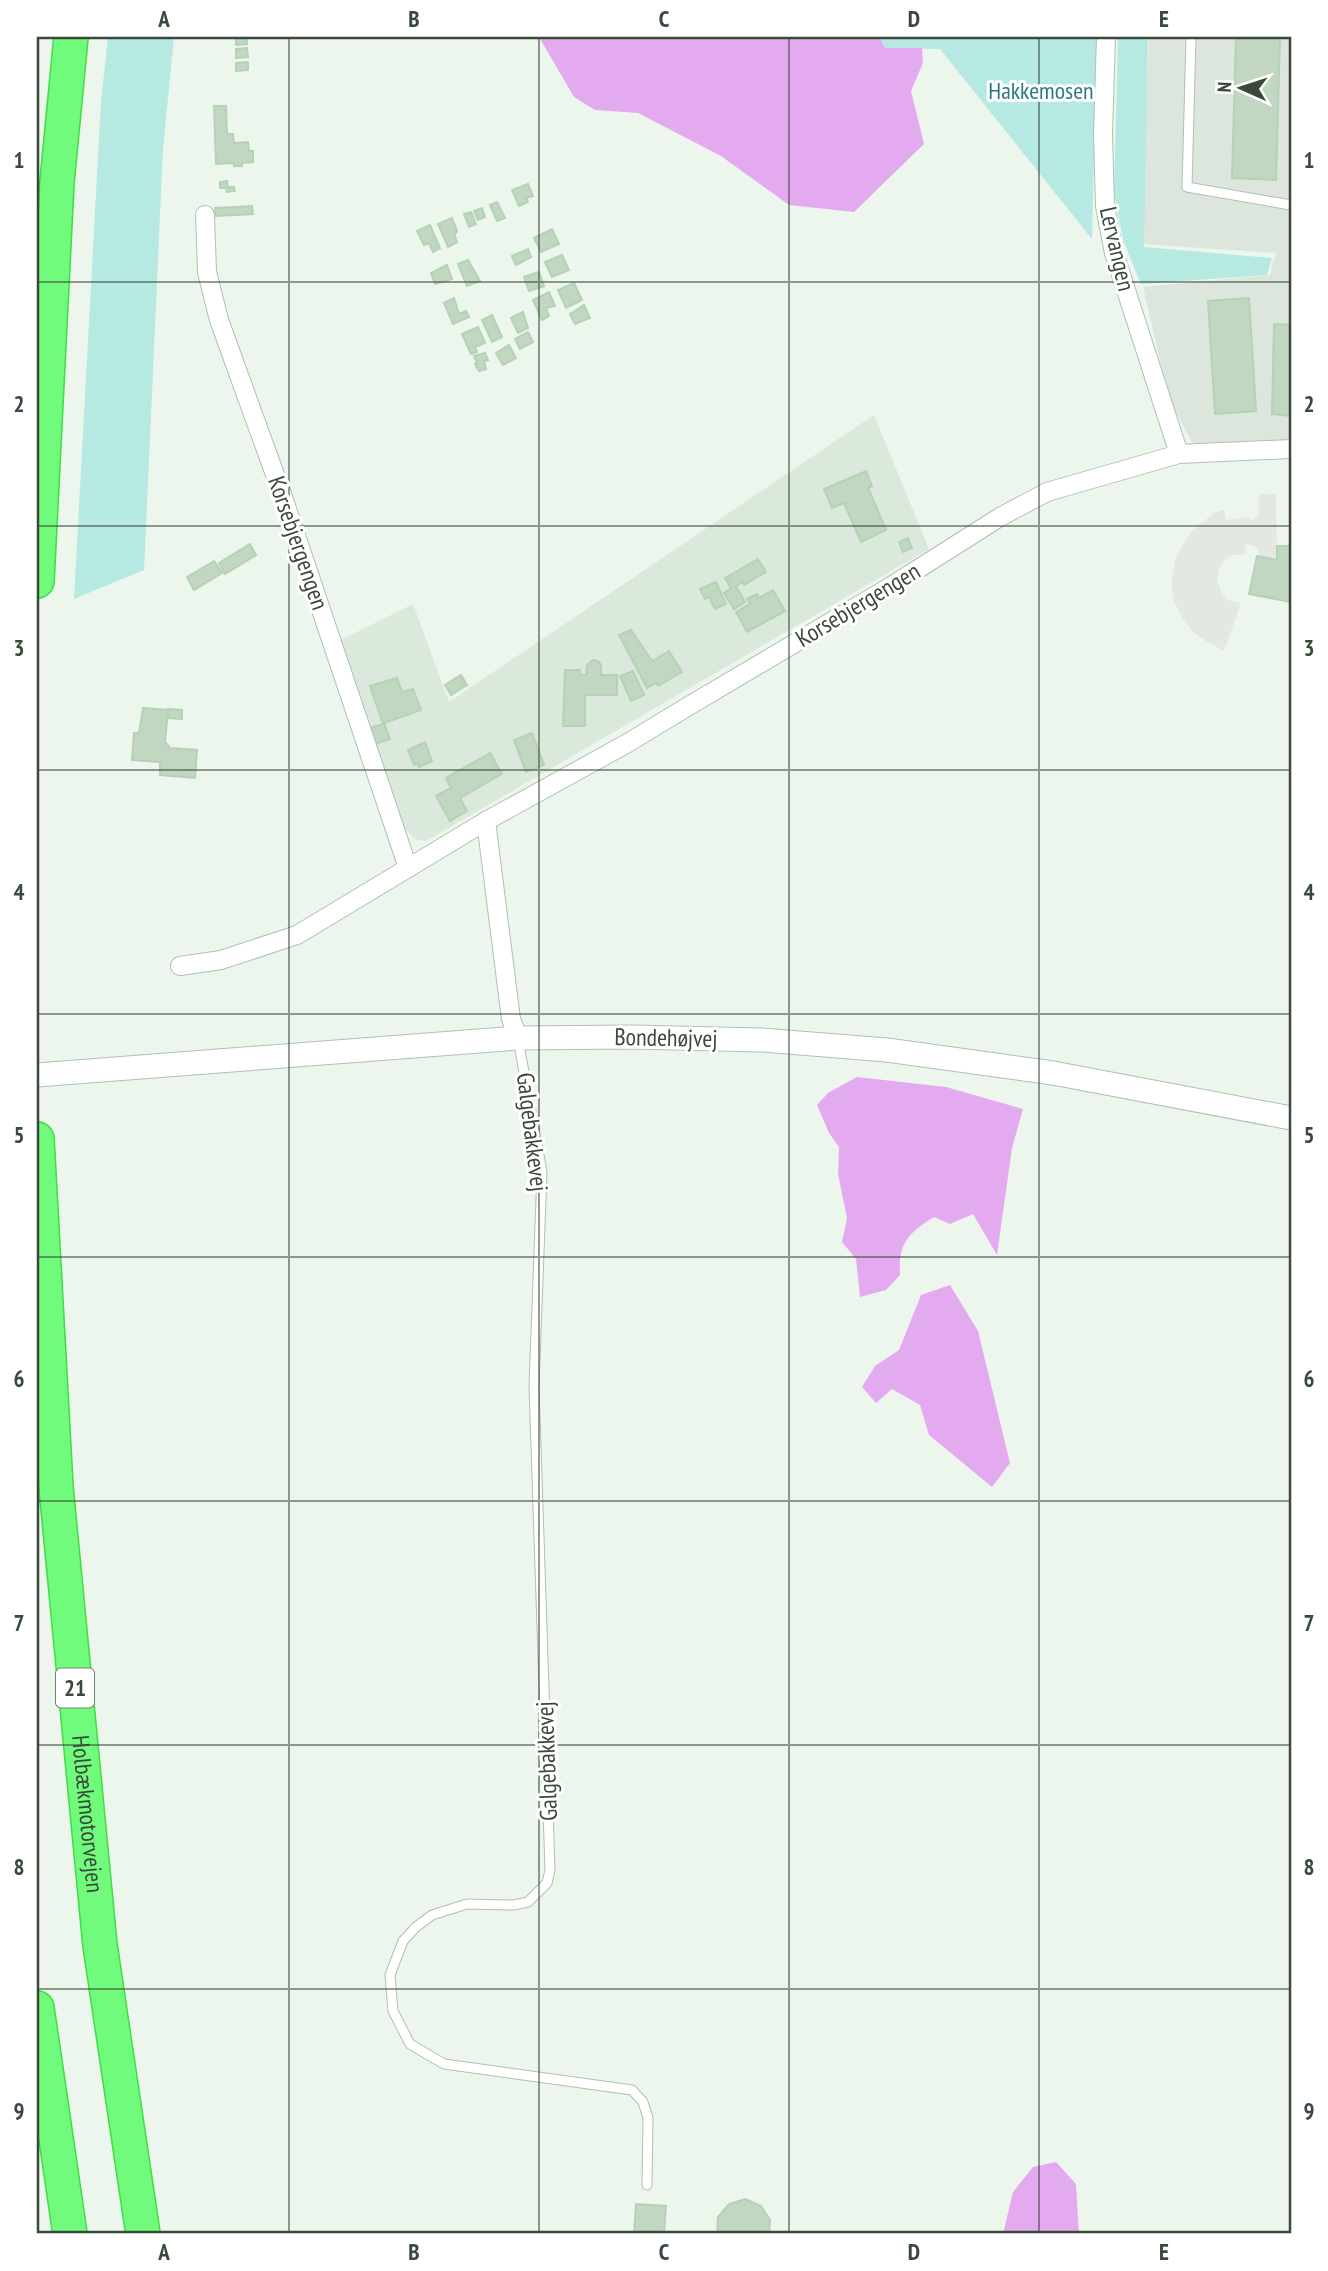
<svg xmlns="http://www.w3.org/2000/svg" width="1328" height="2271" font-family="'PT Sans Narrow',sans-serif">
<style>
.residential{fill:#dae9dc}
.industrial{fill:#dde6dd}
.green{fill:#b6e9e2}
.parking{fill:#e3e8e3}
.water{fill:#e4aaf0}
.building{fill:#c1d7c2;stroke:#b4d2b5;stroke-width:2}
.lines{fill:none;stroke-linecap:round;stroke-linejoin:round}
.service-casing{stroke:#aec1b0;stroke-width:11}
.minor-casing{stroke:#aec1b0;stroke-width:20}
.tertiary-casing{stroke:#aec1b0;stroke-width:25}
.motorway-casing{stroke:#40dc47;stroke-width:36}
.service{stroke:#fff;stroke-width:9}
.minor{stroke:#fff;stroke-width:18}
.tertiary{stroke:#fff;stroke-width:23}
.motorway{stroke:#71fb7c;stroke-width:33}
.grid{fill:none;stroke:#394a3a;stroke-width:2;stroke-opacity:0.55}
.labels{text-anchor:middle;stroke-width:6;stroke-linejoin:round;paint-order:stroke}
.shield{fill:#fff;stroke:#748075;stroke-width:2}
.shield-label{font-size:23px;font-weight:bold;fill:#394a3a}
.park-label{font-size:24px;fill:#2c7a7d;stroke:#fff}
.street-label{font-size:24px;fill:#394a3a;stroke:#fff}
.neatline{fill:none;stroke:#394a3a;stroke-width:2.5}
.grid-label{font-size:23px;text-anchor:middle;font-weight:bold;fill:#394a3a}
</style>
<rect width="100%" height="100%" fill="#ecf6ed"/>
<polygon class="residential" points="874,415 929,549 426,841 415,839 403,827 339,641 413,604 449,702"/>
<polygon class="industrial" points="1149,37 1291,37 1291,443 1210,449 1192,442 1169,400 1143,287 1270,275 1276,253 1141,244"/>
<g class="green">
<polygon points="108,37 174,37 163,149 144,570 74,599 101,101"/>
<polygon points="879,37 1097,37 1092,239 940,49 885,48"/>
<polygon points="1118,37 1148,37 1144,247 1272,258 1267,275 1141,284 1123,240 1114,192"/>
</g>
<polygon class="parking" points="1259,494 1276,494 1277,560 1260,557 1257,547 1246,544 1244,555 1234,555 1228,557 1220,566 1217,578 1221,592 1228,600 1241,603 1224,651 1207,642 1192,631 1183,619 1174,602 1171,584 1176,556 1192,531 1214,513 1224,510 1226,520 1249,517 1250,520 1255,519 1259,514"/>
<g class="water">
<polygon points="539,37 879,37 885,48 922,48 923,63 911,91 924,144 854,212 789,205 721,156 638,113 595,110 574,97"/>
<path d="M 857,1077 L 946,1087 L 1023,1109 L 1012,1148 L 997,1255 L 973,1214 L 950,1224 L 934,1217 C 908,1233 898,1244 900,1275 L 886,1290 L 860,1297 L 856,1259 L 842,1242 L 847,1218 L 838,1174 L 839,1147 L 829,1133 L 817,1105 L 828,1093 Z"/>
<polygon points="950,1285 978,1331 1010,1463 992,1487 929,1435 920,1405 892,1389 876,1403 862,1387 875,1366 899,1350 921,1295"/>
<polygon points="1056,2162 1076,2184 1079,2234 1003,2234 1013,2192 1033,2167"/>
</g>
<g class="building">
<polygon points="236,37 247,37 247,44 236,45"/>
<polygon points="1236,37 1280,37 1276,180 1232,178"/>
<polygon points="247,48 248,57 236,58 236,49"/>
<polygon points="248,62 248,70 236,71 236,63"/>
<polygon points="214,106 226,106 227,134 233,134 234,143 248,142 249,151 253,151 253,162 242,163 242,166 234,166 234,163 216,164"/>
<polygon points="227,181 228,187 234,187 235,191 227,192 226,188 220,188 220,182"/>
<polygon points="528,184 533,196 526,198 528,202 519,206 512,190"/>
<polygon points="497,202 505,218 497,221 490,205"/>
<polygon points="252,206 253,214 216,216 215,208"/>
<polygon points="482,208 485,217 478,220 474,211"/>
<polygon points="471,212 476,224 469,227 464,214"/>
<polygon points="452,218 456,228 457,232 454,233 457,242 448,247 438,224"/>
<polygon points="430,225 440,248 433,252 429,243 424,245 417,231"/>
<polygon points="552,229 559,244 541,252 534,238"/>
<polygon points="528,249 531,257 516,265 512,256"/>
<polygon points="562,255 569,270 552,277 545,262"/>
<polygon points="468,260 480,281 467,286 458,264"/>
<polygon points="447,265 452,279 435,284 431,273"/>
<polygon points="539,272 544,286 529,291 524,277"/>
<polygon points="574,283 582,300 566,308 558,290"/>
<polygon points="549,292 555,306 546,308 549,316 542,320 533,300"/>
<polygon points="454,298 459,314 466,311 469,317 453,324 444,303"/>
<polygon points="1249,298 1256,411 1215,414 1208,301"/>
<polygon points="584,305 590,318 575,324 570,314"/>
<polygon points="523,312 528,328 518,333 511,318"/>
<polygon points="492,315 502,337 492,342 482,320"/>
<polygon points="1274,324 1291,325 1291,416 1272,414"/>
<polygon points="478,327 485,343 475,347 477,352 471,354 462,334"/>
<polygon points="528,332 533,342 520,349 515,339"/>
<polygon points="509,345 516,358 503,365 496,353"/>
<polygon points="485,353 488,360 484,361 486,369 479,371 475,364 477,363 474,356"/>
<polygon points="866,471 872,486 868,488 886,530 861,542 844,503 832,508 824,489"/>
<polygon points="908,538 912,548 903,552 899,542"/>
<polygon points="250,544 256,555 225,574 219,563"/>
<polygon points="1277,546 1291,546 1291,602 1249,594 1257,556 1277,560"/>
<polygon points="758,559 766,572 744,585 743,582 736,586 745,602 734,609 724,593 731,588 725,578"/>
<polygon points="214,561 222,573 194,590 187,577"/>
<polygon points="716,582 726,604 715,609 709,597 705,599 700,589"/>
<polygon points="773,590 785,611 747,632 736,612 750,604 747,599 757,594 759,598"/>
<polygon points="631,630 652,661 669,651 682,672 658,686 656,683 647,688 619,635"/>
<polygon points="593,660 598,661 601,665 601,675 617,675 617,695 585,695 585,726 563,726 565,670 580,670 580,675 586,675 587,665"/>
<polygon points="633,671 644,695 631,701 620,676"/>
<polygon points="461,675 467,685 451,695 445,685"/>
<polygon points="397,678 402,692 413,689 421,710 384,723 390,739 375,744 370,728 383,724 370,686"/>
<polygon points="143,708 168,710 165,742 170,748 197,750 195,778 160,775 160,762 132,760 134,733 139,733"/>
<polygon points="168,709 182,710 182,719 168,718"/>
<polygon points="532,733 544,765 526,772 514,740"/>
<polygon points="425,742 432,761 419,767 418,763 414,765 408,750"/>
<polygon points="490,753 502,774 460,798 467,811 450,821 436,796 451,788 446,778"/>
<polygon points="745,2199 761,2206 770,2220 769,2234 717,2234 718,2217 729,2204"/>
<polygon points="636,2204 666,2206 664,2234 634,2234"/>
</g>
<g class="lines">
<defs>
<g id="service">
<polyline points="1191,37 1187,187 1291,205"/>
<polyline points="518,1039 542,1172 534,1386 550,1870 547,1883 528,1902 514,1905 467,1904 432,1915 416,1927 403,1941 390,1975 393,2011 410,2044 444,2064 632,2090 643,2102 648,2118 647,2185"/>
</g>
<g id="minor">
<polyline points="1106,37 1103,134 1105,206 1114,253 1179,454"/>
<polyline points="205,215 207,272 219,320 282,494 408,868"/>
<polyline points="486,821 511,1019 518,1038"/>
<polyline points="180,966 221,960 297,935 486,821 626,744 687,707 888,588 1000,517 1047,492 1179,454 1291,449"/>
</g>
<polyline id="tertiary" points="37,1075 518,1038 632,1037 761,1040 887,1050 1053,1073 1291,1118"/>
<g id="motorway">
<polyline points="37,581 57,182 71,37"/>
<path id="s1" d="M 37,1139 L 56,1487 L 100,1945 L 143,2234"/>
<polyline points="37,2008 70,2234"/>
</g>
</defs>
<use href="#service" class="service-casing"/>
<use href="#minor" class="minor-casing"/>
<use href="#tertiary" class="tertiary-casing"/>
<use href="#motorway" class="motorway-casing"/>
<use href="#service" class="service"/>
<use href="#minor" class="minor"/>
<use href="#tertiary" class="tertiary"/>
<use href="#motorway" class="motorway"/>
</g>
<path class="grid" d="M 289,37 L 289,2234M 539,37 L 539,2234M 789,37 L 789,2234M 1039,37 L 1039,2234M 37,282 L 1291,282M 37,526 L 1291,526M 37,770 L 1291,770M 37,1014 L 1291,1014M 37,1257 L 1291,1257M 37,1501 L 1291,1501M 37,1745 L 1291,1745M 37,1989 L 1291,1989"/>
<g class="labels">
<rect class="shield" x="56" y="1668.5" width="38" height="39" rx="5"/>
<g class="shield-label">
<text x="75" y="1696">21</text>
</g>
<g class="park-label">
<text x="1041" y="99">Hakkemosen</text>
</g>
<g class="street-label">
<text transform="translate(1117 249) rotate(77)" y="8">Lervangen</text>
<text transform="translate(298 543) rotate(71)" y="8">Korsebjergengen</text>
<text transform="translate(858 605) rotate(-31)" y="8">Korsebjergengen</text>
<text transform="translate(666 1038) rotate(1)" y="8">Bondehøjvej</text>
<text transform="translate(532 1132) rotate(83)" y="8">Galgebakkevej</text>
<text transform="translate(547 1761) rotate(-92)" y="8">Galgebakkevej</text>
<text dy="8" stroke="none"><textPath href="#s1" startOffset="677">Holbækmotorvejen</textPath></text>
</g>
</g>
<rect width="1328" height="2271" fill="none" stroke="#ffffff" stroke-width="77"/>
<g transform="translate(1241 88) rotate(273)" stroke="#ffffff" stroke-width="5" paint-order="stroke">
<path d="M0-5L12 26L0 18L-12 26Z" fill="#394a3a"/>
<text y="-10" font-size="19" font-weight="bold" text-anchor="middle" fill="#394a3a">N</text>
</g>
<rect x="38" y="38" width="1252" height="2194" class="neatline"/>
<g class="grid-label">
<text x="164" y="27">A</text>
<text x="414" y="27">B</text>
<text x="664" y="27">C</text>
<text x="914" y="27">D</text>
<text x="1164" y="27">E</text>
<text x="19" y="168">1</text>
<text x="1309" y="168">1</text>
<text x="19" y="412">2</text>
<text x="1309" y="412">2</text>
<text x="19" y="656">3</text>
<text x="1309" y="656">3</text>
<text x="19" y="900">4</text>
<text x="1309" y="900">4</text>
<text x="19" y="1143">5</text>
<text x="1309" y="1143">5</text>
<text x="19" y="1387">6</text>
<text x="1309" y="1387">6</text>
<text x="19" y="1631">7</text>
<text x="1309" y="1631">7</text>
<text x="19" y="1875">8</text>
<text x="1309" y="1875">8</text>
<text x="19" y="2119">9</text>
<text x="1309" y="2119">9</text>
<text x="164" y="2260">A</text>
<text x="414" y="2260">B</text>
<text x="664" y="2260">C</text>
<text x="914" y="2260">D</text>
<text x="1164" y="2260">E</text>
</g>
</svg>
